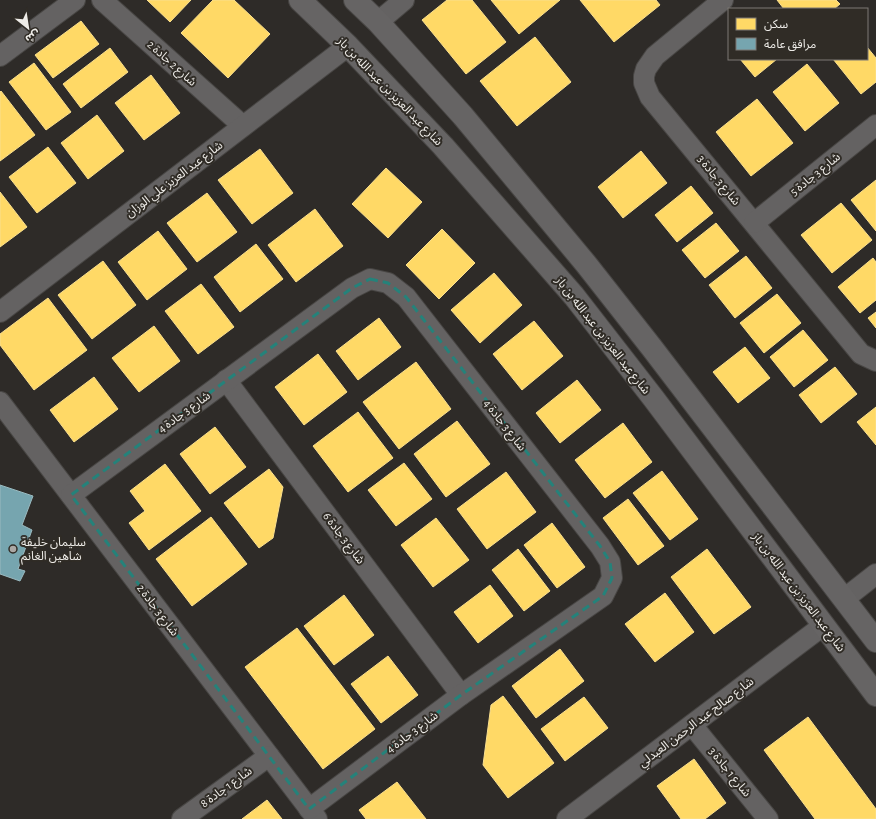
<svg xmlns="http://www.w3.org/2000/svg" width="876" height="819" font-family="'Alegreya Sans','Noto Sans Arabic',sans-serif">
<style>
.homes{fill:#ffd966;stroke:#fadf8d}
.public{fill:#76a5af;stroke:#9abac0}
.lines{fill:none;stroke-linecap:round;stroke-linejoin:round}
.street-casing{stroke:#484644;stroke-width:22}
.secondary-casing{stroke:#484644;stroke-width:24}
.street{stroke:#646262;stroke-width:20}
.secondary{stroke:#666464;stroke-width:22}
.marked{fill:none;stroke:#25827a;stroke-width:3;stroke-dasharray:8 5;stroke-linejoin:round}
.poi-dot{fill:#aba8a5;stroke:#302c26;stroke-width:1.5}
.labels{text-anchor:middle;stroke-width:4;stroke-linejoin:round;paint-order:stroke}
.street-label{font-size:12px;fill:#eeece8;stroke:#302c26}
.poi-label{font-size:12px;fill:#eeece8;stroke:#302c26;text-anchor:start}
</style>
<rect width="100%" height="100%" fill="#2e2b28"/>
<g class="homes">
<polygon points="147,0 191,0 170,22"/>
<polygon points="213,0 234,0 270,34 228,78 181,33"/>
<polygon points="447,0 472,0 506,42 466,74 422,20"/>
<polygon points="491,0 560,0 519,34"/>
<polygon points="580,0 656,0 660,5 614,42"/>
<polygon points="777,0 836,0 840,4 834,9 784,9"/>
<polygon points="81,21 99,44 53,78 35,55"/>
<polygon points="535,37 571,82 517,126 480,81"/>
<polygon points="867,47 876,58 876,82 861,94 833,59 867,59"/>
<polygon points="110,48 128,72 81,108 63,84"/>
<polygon points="740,59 777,59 755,77"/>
<polygon points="34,63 71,112 46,130 9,82"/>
<polygon points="807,64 839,103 805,131 773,92"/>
<polygon points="151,75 180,113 144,140 115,103"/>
<polygon points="1,91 35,135 0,161 0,92"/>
<polygon points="757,99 793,143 751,176 716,132"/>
<polygon points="97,115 124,151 88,179 61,143"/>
<polygon points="48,147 76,183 37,213 9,177"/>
<polygon points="260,149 293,193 252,224 218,180"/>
<polygon points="641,151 667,183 623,218 598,187"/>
<polygon points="386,168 422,202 388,238 352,204"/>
<polygon points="876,180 876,231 851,200"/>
<polygon points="691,186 713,213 677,242 655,215"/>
<polygon points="0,192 27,227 0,247"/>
<polygon points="207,193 237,232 197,262 167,223"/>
<polygon points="841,203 872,240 832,273 801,235"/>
<polygon points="315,209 343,246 296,282 268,245"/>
<polygon points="716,223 739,251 705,278 682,250"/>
<polygon points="442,229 475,263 439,299 406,265"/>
<polygon points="158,231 187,269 147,300 118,262"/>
<polygon points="256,244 283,279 240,312 214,277"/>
<polygon points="746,256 772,288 735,318 709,285"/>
<polygon points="873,258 876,262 876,300 860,313 838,287"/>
<polygon points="103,261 136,305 92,339 58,295"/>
<polygon points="494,273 522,305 480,343 451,310"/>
<polygon points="201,284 234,327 198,354 165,311"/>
<polygon points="777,294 801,323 764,353 740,323"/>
<polygon points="48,298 87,350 34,390 0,345 0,334"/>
<polygon points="876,312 876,328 868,318"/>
<polygon points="379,318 401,347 358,380 336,351"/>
<polygon points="534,321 563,356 522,390 493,354"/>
<polygon points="154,326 180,361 139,392 112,358"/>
<polygon points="803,330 828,360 794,387 770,357"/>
<polygon points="745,347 770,378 738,403 713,372"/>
<polygon points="318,354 347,392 304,425 275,387"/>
<polygon points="416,362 451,409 399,449 363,402"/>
<polygon points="835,367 857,394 821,423 799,395"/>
<polygon points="94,377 118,409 74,442 50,410"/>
<polygon points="577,380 601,410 560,443 536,413"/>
<polygon points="876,407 876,445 857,422"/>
<polygon points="358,412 393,458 348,492 313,446"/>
<polygon points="457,421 490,464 446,497 414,454"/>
<polygon points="623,423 652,462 605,498 575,460"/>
<polygon points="215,427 246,467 210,494 180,454"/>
<polygon points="404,463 432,499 396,526 368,490"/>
<polygon points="165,464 201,511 149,550 129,523 145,511 130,491"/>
<polygon points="269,469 283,487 273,538 259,548 224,503"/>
<polygon points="662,471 698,519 670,540 633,493"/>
<polygon points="506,472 536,512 487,549 457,509"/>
<polygon points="628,499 664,546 638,565 603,518"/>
<polygon points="211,517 247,564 192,606 156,559"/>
<polygon points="436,518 469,560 433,587 401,545"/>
<polygon points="552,523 585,567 557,588 524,545"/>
<polygon points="518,549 550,591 524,611 492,570"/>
<polygon points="707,549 751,607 714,634 671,577"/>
<polygon points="490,585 513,616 478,643 454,612"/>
<polygon points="665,593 694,632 655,662 625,624"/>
<polygon points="344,595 374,635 334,665 304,626"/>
<polygon points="297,628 375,729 323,769 245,667"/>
<polygon points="560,649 584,681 536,718 512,686"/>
<polygon points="388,656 418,695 381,723 351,684"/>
<polygon points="503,696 554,763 508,798 483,765 491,705"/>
<polygon points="584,697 608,728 565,761 541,729"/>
<polygon points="808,717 876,809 876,819 815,819 764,750"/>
<polygon points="694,759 726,803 705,819 681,819 657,786"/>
<polygon points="397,782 426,819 366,819 359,810"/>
<polygon points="267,800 282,819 242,819"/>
</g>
<polygon class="public" points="0,485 33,496 22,525 32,530 18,569 25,571 20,581 0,574"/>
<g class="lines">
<defs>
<g id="street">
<polyline points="102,0 243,126"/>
<polyline points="723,0 655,56 646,69 644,76 644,83 650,97 861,354 876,361"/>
<polyline points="378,22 404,0"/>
<polyline points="0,56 75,0"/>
<polyline points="754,223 876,125"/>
<polyline points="0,312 348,46"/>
<polyline points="226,380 461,695"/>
<polyline points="0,402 317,819"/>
<polyline points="71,495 352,288 370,279 388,283 406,297 600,546 610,562 612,578 603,596 461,695 309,809"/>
<polyline points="844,599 876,574"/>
<polyline points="692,725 768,819"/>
<polyline points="182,819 269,756"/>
<polyline points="567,819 824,625"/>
</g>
<g id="secondary">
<polyline points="300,0 348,46 443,146 574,296 654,399 876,695"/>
<polyline points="355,0 378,22 463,116 586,264 652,348 876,641"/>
</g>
</defs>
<use href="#street" class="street-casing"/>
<use href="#secondary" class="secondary-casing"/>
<use href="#street" class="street"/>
<use href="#secondary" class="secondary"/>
</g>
<path class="marked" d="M 370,279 L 388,283 L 406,297 L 600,546 L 610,562 L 612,578 L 603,596 L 461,695 L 309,809 L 71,495 L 352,288 Z"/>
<circle class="poi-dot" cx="13" cy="549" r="4"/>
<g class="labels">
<g class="street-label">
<text transform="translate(172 63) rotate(42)" y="4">شارع 2 جادة 2</text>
<text transform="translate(390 91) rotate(46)" y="4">شارع عبد العزيز بن عبد الله بن باز</text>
<text transform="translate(815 174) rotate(-39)" y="4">شارع 3 جادة 5</text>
<text transform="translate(174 179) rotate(-37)" y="4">شارع عبد العزيز علي الوزان</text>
<text transform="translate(719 180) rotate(51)" y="4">شارع 3 جادة 3</text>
<text transform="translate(603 335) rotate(52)" y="4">شارع عبد العزيز بن عبد الله بن باز</text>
<text transform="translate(184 412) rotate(-36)" y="4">شارع 3 جادة 4</text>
<text transform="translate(505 425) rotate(52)" y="4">شارع 3 جادة 4</text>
<text transform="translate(344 538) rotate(53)" y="4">شارع 3 جادة 6</text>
<text transform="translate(799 592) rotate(53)" y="4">شارع عبد العزيز بن عبد الله بن باز</text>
<text transform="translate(158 610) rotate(53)" y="4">شارع 3 جادة 2</text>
<text transform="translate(696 722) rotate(-37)" y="4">شارع صالح عبد الرحمن العبدلي</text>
<text transform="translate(412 732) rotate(-37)" y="4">شارع 3 جادة 4</text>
<text transform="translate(730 772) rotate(51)" y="4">شارع 1 جادة 3</text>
<text transform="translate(226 787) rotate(-36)" y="4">شارع 1 جادة 8</text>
</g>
<g class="poi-label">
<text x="21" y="546">سليمان خليفة<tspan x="21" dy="14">شاهين الغانم</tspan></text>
</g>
</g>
<rect x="728" y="8" width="140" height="52" fill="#302c26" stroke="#7c7974"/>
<rect x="736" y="18" width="20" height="12" fill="#ffd966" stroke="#7c7974"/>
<text x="764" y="28" font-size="12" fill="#eeece8">سكن</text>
<rect x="736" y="38" width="20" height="12" fill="#76a5af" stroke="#7c7974"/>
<text x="764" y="48" font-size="12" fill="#eeece8">مرافق عامة</text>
<g transform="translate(28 28) rotate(150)" stroke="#302c26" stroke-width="3" paint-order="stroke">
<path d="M0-3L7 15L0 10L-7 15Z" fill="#eeece8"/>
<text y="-6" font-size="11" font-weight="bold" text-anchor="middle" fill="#eeece8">ش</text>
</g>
</svg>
